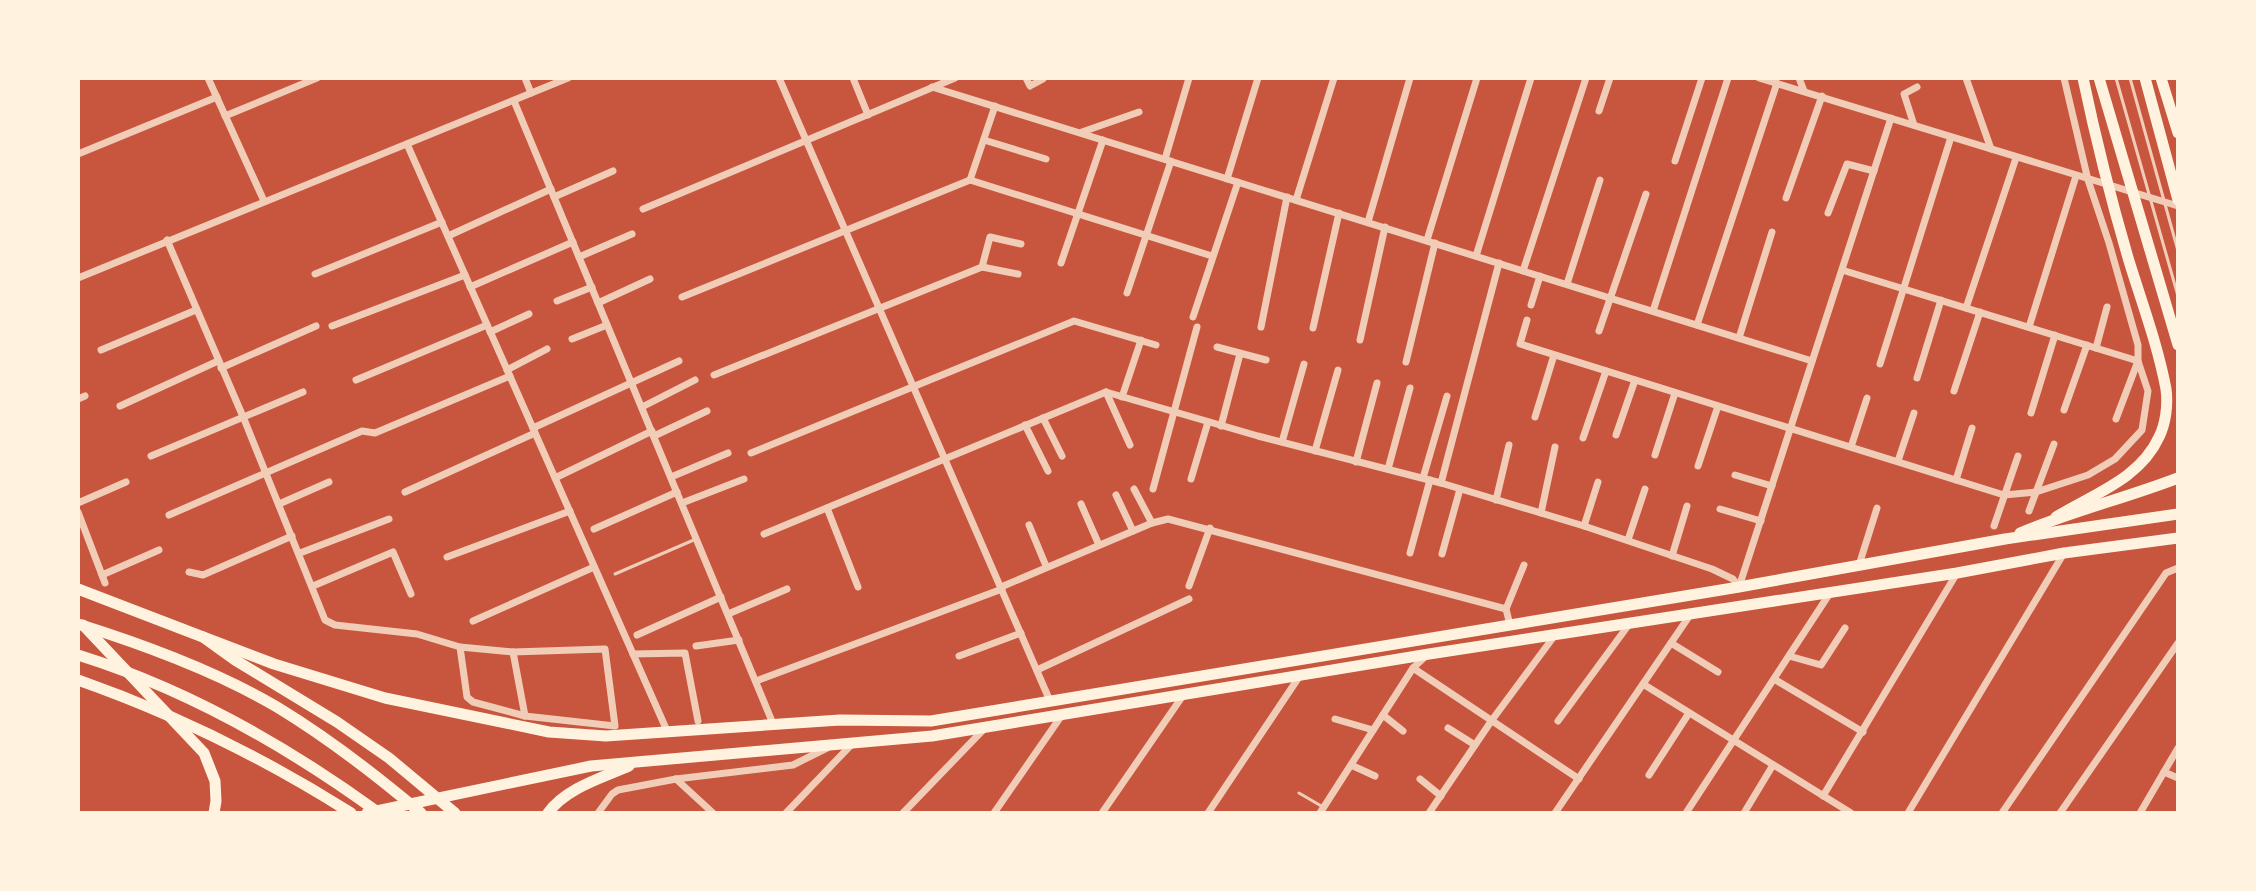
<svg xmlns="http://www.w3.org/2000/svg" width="2256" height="891" font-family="'Asap Condensed',sans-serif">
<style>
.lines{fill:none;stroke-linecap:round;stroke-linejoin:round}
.service{stroke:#f1ccb7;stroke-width:3}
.minor{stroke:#f1ccb7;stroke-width:7}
.primary{stroke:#fff3e0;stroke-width:11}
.trunk{stroke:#fff3e0;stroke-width:11}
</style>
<rect width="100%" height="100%" fill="#c8553d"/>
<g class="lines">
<g class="service">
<polyline points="2116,78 2178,296"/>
<polyline points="2130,78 2178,251"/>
<polyline points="615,574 696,539"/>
<polyline points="1299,793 1323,807"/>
</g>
<g class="minor">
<polyline points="208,78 264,201"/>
<polyline points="525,78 531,93"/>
<polyline points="779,78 1050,701"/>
<polyline points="853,78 868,115"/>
<polyline points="1026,78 1030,86 1043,79"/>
<polyline points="1759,78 2178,206"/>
<polyline points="1799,78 1804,91"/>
<polyline points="1966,78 1991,149"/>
<polyline points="932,87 1812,361"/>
<polyline points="514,101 774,726"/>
<polyline points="1599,111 1610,78"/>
<polyline points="225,116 317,78"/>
<polyline points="1914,125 1904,94 1917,87"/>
<polyline points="1082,132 1139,112"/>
<polyline points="984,140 1046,159"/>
<polyline points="407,144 668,733"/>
<polyline points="78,154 217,97"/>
<polyline points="1165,159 1189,78"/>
<polyline points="1675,161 1702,78"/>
<polyline points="1227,179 1258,78"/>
<polyline points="970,180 995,106"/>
<polyline points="554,197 613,171"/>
<polyline points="1786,198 1822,96"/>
<polyline points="1296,200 1334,78"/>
<polyline points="643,209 955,78"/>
<polyline points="1828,213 1847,164 1874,171"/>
<polyline points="1368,222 1410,78"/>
<polyline points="448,236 551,189"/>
<polyline points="167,240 244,419 325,620 335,625 417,634 460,647 513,652 605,649 615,726 525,716 473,702 467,697 460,647"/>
<polyline points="1427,240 1477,78"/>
<polyline points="1476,256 1531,78"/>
<polyline points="579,257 632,234"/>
<polyline points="1061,263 1103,140"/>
<polyline points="982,267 1018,274"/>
<polyline points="1842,270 2138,361 2116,419"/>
<polyline points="1523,271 1586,78"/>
<polyline points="315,274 442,222"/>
<polyline points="78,278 568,78"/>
<polyline points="1567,284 1600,180"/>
<polyline points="470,287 573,242"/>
<polyline points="1127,293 1171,161"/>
<polyline points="682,297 970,180 1212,256"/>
<polyline points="557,301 592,287"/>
<polyline points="598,303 650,279"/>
<polyline points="1531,305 1540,276"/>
<polyline points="1966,308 2016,158"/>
<polyline points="1653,311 1728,78"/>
<polyline points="1193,317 1238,182"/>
<polyline points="1527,320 1520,344 2004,495 2036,492 2088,475 2115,459 2142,430 2148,391 2138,361 2138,345 2109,243 2088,180 2064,78"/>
<polyline points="1697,325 1777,83"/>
<polyline points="332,326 465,275"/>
<polyline points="1261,327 1287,197"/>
<polyline points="2029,327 2076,176"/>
<polyline points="1313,328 1339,213"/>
<polyline points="1599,331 1646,194"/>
<polyline points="490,332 529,314"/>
<polyline points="1739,338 1772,232"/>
<polyline points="572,339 607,325"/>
<polyline points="1360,340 1385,227"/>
<polyline points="1217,347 1266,360"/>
<polyline points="2096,348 2107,307"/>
<polyline points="101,350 196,310"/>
<polyline points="1406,362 1435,243"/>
<polyline points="1880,364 1951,137"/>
<polyline points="221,368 316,326"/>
<polyline points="507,370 547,349"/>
<polyline points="714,375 982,267 990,237 1021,244"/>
<polyline points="1917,378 1941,300"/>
<polyline points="356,380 487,325"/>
<polyline points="1954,391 1980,312"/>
<polyline points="1106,392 1130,445"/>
<polyline points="1122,397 1141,340"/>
<polyline points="78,399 85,396"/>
<polyline points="120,406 218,361"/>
<polyline points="642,407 695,380"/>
<polyline points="2064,410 2087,345"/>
<polyline points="2031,413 2055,335"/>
<polyline points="1535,417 1554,355"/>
<polyline points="1043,418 1062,456"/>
<polyline points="1025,425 1048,471"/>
<polyline points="1221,426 1240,354"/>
<polyline points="533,428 679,361"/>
<polyline points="1616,435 1635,380"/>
<polyline points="654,436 707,411"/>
<polyline points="1583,438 1606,371"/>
<polyline points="1282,442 1304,364"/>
<polyline points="1851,447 1867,398"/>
<polyline points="1315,451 1338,370"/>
<polyline points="751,453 1074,321 1156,345"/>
<polyline points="1655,455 1675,393"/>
<polyline points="151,456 303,392"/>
<polyline points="1898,461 1914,413"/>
<polyline points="1356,462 1377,383"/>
<polyline points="1698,466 1718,406"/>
<polyline points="1388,469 1410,388"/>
<polyline points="1735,475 1772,486"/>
<polyline points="671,477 728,453"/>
<polyline points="555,478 652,431"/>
<polyline points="1423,478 1447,396"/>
<polyline points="1191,479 1208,422"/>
<polyline points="1956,480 1972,428"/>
<polyline points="1441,483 1499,263"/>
<polyline points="1134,489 1152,523"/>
<polyline points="1153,489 1197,327"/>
<polyline points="405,492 535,433"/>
<polyline points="1116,495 1133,531"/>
<polyline points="1496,500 1509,445"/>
<polyline points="78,503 126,482"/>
<polyline points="682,503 744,479"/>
<polyline points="279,504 329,482"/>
<polyline points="1081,504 1099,545"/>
<polyline points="827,508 858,587"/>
<polyline points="1720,509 1761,521"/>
<polyline points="2029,511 2054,444"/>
<polyline points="78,512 105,583"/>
<polyline points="1541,513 1555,447"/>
<polyline points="169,515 362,431 375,433 510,376"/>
<polyline points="1029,525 1046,566"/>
<polyline points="1584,526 1598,482"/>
<polyline points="1994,526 2018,456"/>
<polyline points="594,529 677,492"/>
<polyline points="764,534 1106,392 1258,436 1441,483 1584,526 1712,569 1733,579 1739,587 1891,118"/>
<polyline points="1628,540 1645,489"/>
<polyline points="300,553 389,519"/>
<polyline points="1410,553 1430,480"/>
<polyline points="1442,554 1460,489"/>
<polyline points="1672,556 1687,506"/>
<polyline points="447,557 570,511"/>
<polyline points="1859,565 1877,508"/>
<polyline points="189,572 203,575 292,536"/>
<polyline points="102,575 159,550"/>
<polyline points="313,586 393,552 411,594"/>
<polyline points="1189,586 1210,528"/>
<polyline points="1001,587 1152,523 1168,519 1506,609 1510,625"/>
<polyline points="1506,609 1524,565"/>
<polyline points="728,614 787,589"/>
<polyline points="473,621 594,567"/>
<polyline points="637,635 721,597"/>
<polyline points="1671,643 1718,672"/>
<polyline points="696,646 739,640"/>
<polyline points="513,652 525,716"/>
<polyline points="633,654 685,653 698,721"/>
<polyline points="959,656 1021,633"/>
<polyline points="1789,656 1821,665 1845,628"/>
<polyline points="1413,668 1579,779"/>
<polyline points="1037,670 1189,599"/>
<polyline points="1774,679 1863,732"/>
<polyline points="756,681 1002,589"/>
<polyline points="1643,684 1851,813"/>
<polyline points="1383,715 1403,731"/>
<polyline points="1335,719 1373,730"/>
<polyline points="1558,721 1630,623"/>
<polyline points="1448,728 1475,745"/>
<polyline points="1351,765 1375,776"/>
<polyline points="2164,772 2178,778"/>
<polyline points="1649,775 1689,713"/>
<polyline points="676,779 713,813"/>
<polyline points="1420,779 1441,796"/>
<polyline points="1823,796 1957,573"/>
<polyline points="598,813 612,794 618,790 676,779 793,765 827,748"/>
<polyline points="786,813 852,744"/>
<polyline points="903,813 984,729"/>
<polyline points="994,813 1062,715"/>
<polyline points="1102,813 1184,694"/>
<polyline points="1208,813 1299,677"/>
<polyline points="1320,813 1413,668 1426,656"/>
<polyline points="1429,813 1492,720 1555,635"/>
<polyline points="1555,813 1690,615"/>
<polyline points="1686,813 1830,593"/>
<polyline points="1744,813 1773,765"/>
<polyline points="1908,813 2064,553"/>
<polyline points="2002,813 2166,573 2178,568"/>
<polyline points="2060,813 2178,643"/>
<polyline points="2140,813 2178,748"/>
</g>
<g class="primary">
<polyline points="2161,78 2178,133"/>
<path d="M 2056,517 C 2093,494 2140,479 2159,437 C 2166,423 2168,404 2166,389 C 2158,346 2142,303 2129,261 C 2111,200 2096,140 2083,78"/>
<path d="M 2020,533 C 2072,511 2126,498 2178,478"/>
<polyline points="78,589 203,637 235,660 337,722 389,758 455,813"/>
<polyline points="83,625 204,753 215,781 216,801 214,813"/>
<polyline points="203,637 274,664 385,698 549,732 606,736 840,720 931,721 1739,587 2005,539 2178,514"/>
<path d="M 78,680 C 175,714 264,758 351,813"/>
<polyline points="367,813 591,766 932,736 1429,654 1957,573 2064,553 2178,538"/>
<path d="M 548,813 C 566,788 602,778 629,766"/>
</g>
<g class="trunk">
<polyline points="2099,78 2178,345"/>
<polyline points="2145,78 2178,200"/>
<path d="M 78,624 C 145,645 216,671 277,707 C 328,738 376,775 421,813"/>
<path d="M 78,655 C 187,689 287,746 379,813"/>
</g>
</g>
<rect width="2256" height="891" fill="none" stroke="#fff3e0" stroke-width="160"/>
</svg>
